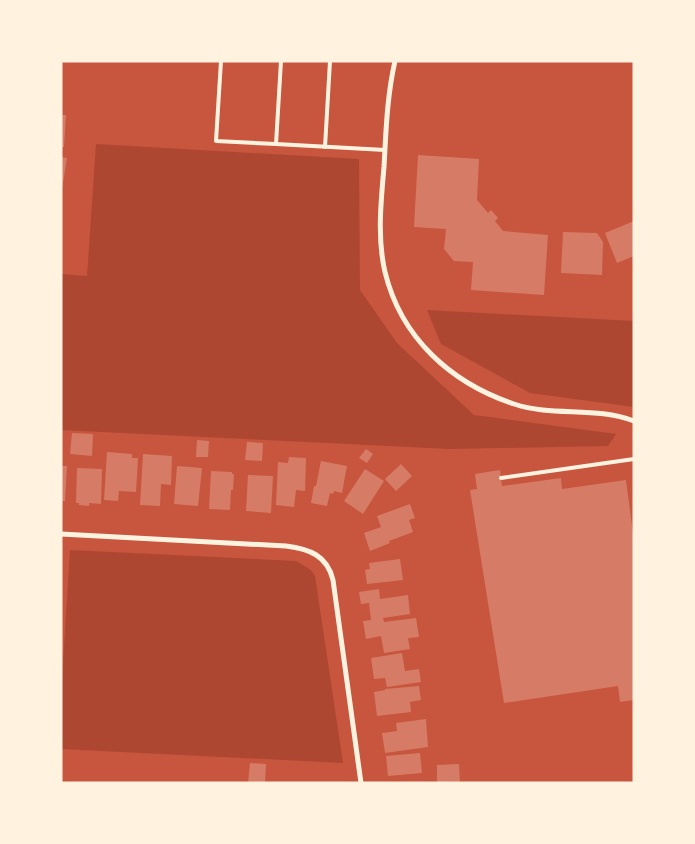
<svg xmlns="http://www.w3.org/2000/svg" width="695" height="844" font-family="'Roboto Condensed',sans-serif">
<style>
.green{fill:#ae4732}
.building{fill:#d67c66}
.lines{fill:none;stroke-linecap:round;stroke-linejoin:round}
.service{stroke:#fff3e0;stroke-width:4}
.minor{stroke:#fff3e0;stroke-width:5}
</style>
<rect width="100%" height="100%" fill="#c8553d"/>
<g class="green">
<polygon points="96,144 359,159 360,290 397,343 474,415 616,434 608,446 450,449 61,430 61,274 87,276"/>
<polygon points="427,310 634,321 634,407 530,393 441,344"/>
<polygon points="70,550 296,561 311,570 315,576 343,763 61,749 61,697"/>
</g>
<g class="building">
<polygon points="61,115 66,115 64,147 61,147"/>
<polygon points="418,155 479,159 477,200 488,213 491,210 498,218 495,221 503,231 548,235 544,295 471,290 473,262 454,261 444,249 446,229 414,227"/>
<polygon points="61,157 67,158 62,189 61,188"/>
<polygon points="634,221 634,256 617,263 605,233"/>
<polygon points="563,232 597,233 603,242 602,275 561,273"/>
<polygon points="72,433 93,434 92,456 70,454"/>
<polygon points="197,440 209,441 208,457 196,457"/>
<polygon points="247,442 263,443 262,461 245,460"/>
<polygon points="366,449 373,454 367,463 359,458"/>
<polygon points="107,452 132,454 132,458 138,458 136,492 119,491 118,501 104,500"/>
<polygon points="143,454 172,456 171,485 161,484 160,506 140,505"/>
<polygon points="289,457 306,458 305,491 296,490 294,507 276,505 278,462 288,463"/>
<polygon points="321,461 347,466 342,493 334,491 333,494 330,493 327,506 311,503 314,486 316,486"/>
<polygon points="401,464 412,476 396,491 385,479"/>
<polygon points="61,466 67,466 65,501 61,501"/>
<polygon points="177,466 202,468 198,506 174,504"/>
<polygon points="77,468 102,469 101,504 89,503 89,506 79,505 79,503 76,503"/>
<polygon points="365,469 384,481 363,514 344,501"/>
<polygon points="500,470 502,486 561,478 562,489 626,480 634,541 634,700 620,702 618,686 504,703 470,490 477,489 475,474"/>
<polygon points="211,471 232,472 232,474 234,474 233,490 231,490 230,510 209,509"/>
<polygon points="248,475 273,476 271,513 246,511"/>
<polygon points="410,504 415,518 409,520 413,532 389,541 390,543 370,551 364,533 381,527 377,516"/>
<polygon points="400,559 403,580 367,584 365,570 370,569 369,563"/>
<polygon points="379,589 380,599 408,595 410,614 383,618 384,622 416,618 419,637 408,638 410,649 384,653 381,636 366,639 363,621 371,620 369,603 361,604 359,592"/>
<polygon points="402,653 405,671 419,669 421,682 387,687 385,678 374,679 371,658"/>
<polygon points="419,686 421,700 410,702 411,712 377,716 374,692 385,690 385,689"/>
<polygon points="426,719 428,747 385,753 382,733 397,731 396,723"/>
<polygon points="420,753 422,773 388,776 386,756"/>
<polygon points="250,763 266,764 265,783 248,783"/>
<polygon points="459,764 460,783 437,783 437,765"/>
</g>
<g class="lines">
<g class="service">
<polyline points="221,61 216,141 276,144"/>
<polyline points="281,61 276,144 385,150"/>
<polyline points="325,147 330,61"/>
<polyline points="501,478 634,459"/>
</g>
<g class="minor">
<path d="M 395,61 C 387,96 386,131 384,167 C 381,201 377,238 385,272 C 401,338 451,383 514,404 C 553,417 596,406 634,421"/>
<path d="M 61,534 L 286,546 C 309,549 327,555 333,580 L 361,783"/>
</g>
</g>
<rect width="695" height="844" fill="none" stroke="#fff3e0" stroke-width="125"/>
</svg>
